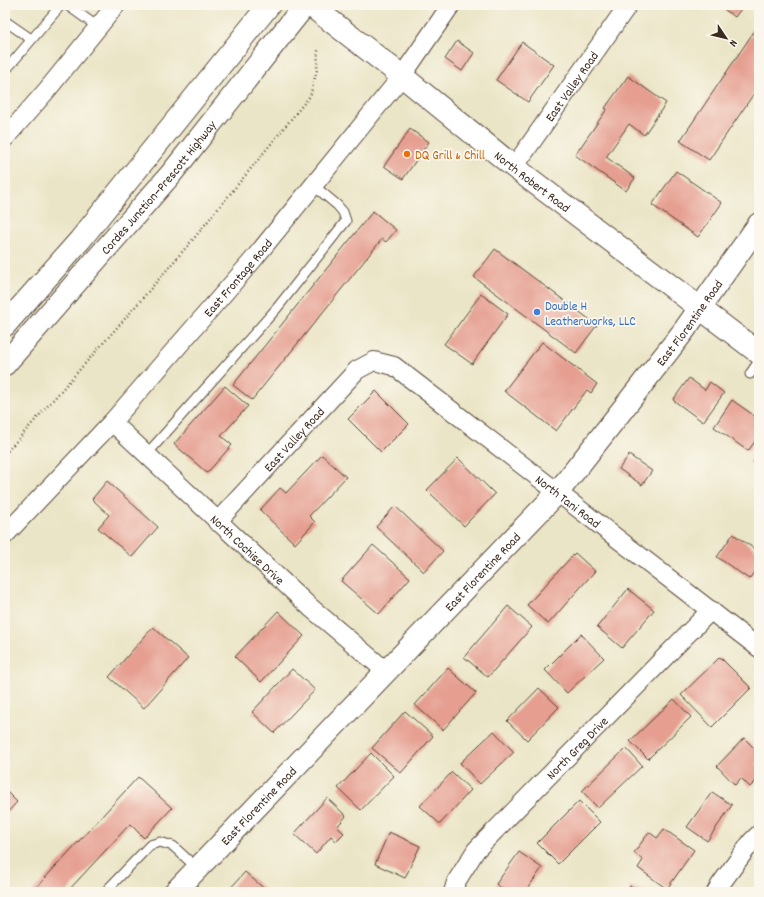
<svg xmlns="http://www.w3.org/2000/svg" width="764" height="897" font-family="Dekko,sans-serif">
<style>
.building{fill:#e59e90}
.lines{fill:none;stroke-linecap:round;stroke-linejoin:round}
.service-casing{stroke:#554637;stroke-width:11}
.minor-casing{stroke:#554637;stroke-width:20}
.tertiary-casing{stroke:#554637;stroke-width:24}
.secondary-casing{stroke:#554637;stroke-width:24}
.primary-casing{stroke:#554637;stroke-width:24}
.path{stroke:#554637;stroke-width:2.5;stroke-dasharray:1 3;stroke-linecap:butt}
.service{stroke:#fff;stroke-width:9}
.minor{stroke:#fff;stroke-width:18}
.tertiary{stroke:#fff;stroke-width:22}
.secondary{stroke:#fff;stroke-width:22}
.primary{stroke:#fff;stroke-width:22}
.food-dot{fill:#e8710a;stroke:#fbf7ec;stroke-width:1.5}
.shop-dot{fill:#3f7fe0;stroke:#fbf7ec;stroke-width:1.5}
.labels{text-anchor:middle;stroke-width:3.5;stroke-linejoin:round;paint-order:stroke}
.street-label{font-size:13px;fill:#3b2a1e;stroke:#fbf7ec}
.food-label{font-size:13px;fill:#c56008;stroke:#fbf7ec;text-anchor:start}
.shop-label{font-size:13px;fill:#366cbe;stroke:#fbf7ec;text-anchor:start}
</style>
<rect width="100%" height="100%" fill="#fbf7ec"/>
<filter id="ink" filterUnits="userSpaceOnUse"><feTurbulence type="fractalNoise" baseFrequency=".025" numOctaves="2"/><feDisplacementMap in="SourceGraphic" scale="8" xChannelSelector="R" yChannelSelector="G"/><feConvolveMatrix kernelMatrix="1 2 1 2 8 2 1 2 1" color-interpolation-filters="sRGB"/></filter>
<filter id="wash" filterUnits="userSpaceOnUse"><feTurbulence type="fractalNoise" baseFrequency=".012" numOctaves="4" result="noise"/><feDisplacementMap in="SourceGraphic" scale="16" xChannelSelector="R" yChannelSelector="G"/><feGaussianBlur stdDeviation="0.9" result="paint"/><feColorMatrix in="noise" values="0 0 0 0 0 0 0 0 0 0 0 0 0 0 0 0 0 1.4 0 .05"/><feComposite in="paint" operator="in"/></filter>
<g filter="url(#wash)">
<rect width="100%" height="100%" fill="#ebe5c7"/>
<g id="blocks">
<g class="building">
<polygon points="718,5 744,5 735,17"/>
<polygon points="759,24 759,60 756,64 759,66 759,86 709,160 680,141"/>
<polygon points="457,41 474,53 462,71 445,59"/>
<polygon points="522,42 554,65 528,102 496,80"/>
<polygon points="628,76 666,103 644,135 629,124 606,157 635,178 626,191 575,155 607,109 605,108"/>
<polygon points="410,129 429,142 403,179 384,166"/>
<polygon points="676,171 722,203 698,237 652,205"/>
<polygon points="373,211 396,230 386,242 382,239 252,400 233,385"/>
<polygon points="495,249 597,325 576,353 474,277"/>
<polygon points="481,294 508,314 472,364 444,344"/>
<polygon points="542,342 597,384 591,393 587,390 556,431 504,391"/>
<polygon points="689,378 705,390 710,382 724,393 703,422 673,400"/>
<polygon points="225,386 248,406 221,436 232,445 207,473 174,444"/>
<polygon points="376,391 409,424 381,452 348,419"/>
<polygon points="732,400 759,419 759,436 748,451 714,427"/>
<polygon points="759,454 759,467 753,462"/>
<polygon points="322,455 346,477 309,516 315,522 295,544 260,510 280,488 286,493"/>
<polygon points="629,455 652,471 642,485 619,469"/>
<polygon points="458,458 495,494 464,526 427,490"/>
<polygon points="107,481 158,527 132,557 98,528 109,515 92,499"/>
<polygon points="395,506 443,551 424,572 376,527"/>
<polygon points="733,534 759,552 759,566 749,579 717,557"/>
<polygon points="373,545 410,578 379,614 341,581"/>
<polygon points="575,553 595,571 548,624 527,605"/>
<polygon points="628,589 654,610 622,648 597,627"/>
<polygon points="508,606 532,627 488,677 464,657"/>
<polygon points="278,611 304,636 261,682 235,657"/>
<polygon points="153,627 188,658 144,708 109,677"/>
<polygon points="581,634 604,658 567,693 545,670"/>
<polygon points="720,657 751,688 712,727 681,695"/>
<polygon points="448,668 476,693 443,730 415,705"/>
<polygon points="292,669 315,690 274,733 252,712"/>
<polygon points="539,688 559,707 527,740 507,721"/>
<polygon points="674,699 691,717 648,759 630,741"/>
<polygon points="405,711 433,736 401,773 372,748"/>
<polygon points="494,731 514,752 480,784 460,763"/>
<polygon points="744,738 759,753 759,761 756,764 759,767 759,778 750,787 741,778 735,785 717,766"/>
<polygon points="626,748 642,766 598,808 582,791"/>
<polygon points="371,753 394,776 361,810 338,788"/>
<polygon points="452,772 471,790 440,824 420,806"/>
<polygon points="138,777 172,808 144,838 130,824 67,892 32,892"/>
<polygon points="5,790 17,802 5,815"/>
<polygon points="712,792 732,805 707,841 687,827"/>
<polygon points="327,798 346,816 337,827 344,833 336,841 331,836 316,854 294,834"/>
<polygon points="579,801 600,822 558,864 537,843"/>
<polygon points="664,829 694,850 667,889 638,868 643,860 634,853 649,832 657,838"/>
<polygon points="389,832 420,846 405,878 375,864"/>
<polygon points="519,852 542,868 525,892 507,892 496,884"/>
<polygon points="245,872 268,892 227,892"/>
<polygon points="630,886 651,892 629,892"/>
</g>
</g>
</g>
<g filter="url(#ink)">
<use href="#blocks" fill-opacity="0" stroke="#554637" stroke-width="1"/>
<g class="lines">
<defs>
<g id="service">
<polyline points="67,5 98,27"/>
<polyline points="5,21 31,39"/>
<polyline points="5,71 61,5"/>
<polyline points="750,374 759,361"/>
<polyline points="146,455 277,308 346,221 343,212 337,205 313,185"/>
<polyline points="105,892 150,845 160,842 173,846 198,869"/>
</g>
<g id="minor">
<polyline points="5,138 47,90 116,5"/>
<path id="s1" d="M 514,167 L 628,5"/>
<path id="s2" d="M 112,422 L 310,607 L 387,672"/>
<path id="s3" d="M 217,522 L 357,370 L 374,361 L 394,366 L 759,648"/>
<path id="s4" d="M 5,535 L 112,422 L 252,261 L 402,76 L 451,5"/>
<path id="s5" d="M 453,892 L 456,882 L 476,850 L 711,610"/>
<polyline points="716,892 720,885 752,841 759,834"/>
</g>
<g id="tertiary">
<path id="s6" d="M 175,892 L 558,492 L 683,332 L 759,224"/>
</g>
<g id="secondary">
<path id="s7" d="M 310,5 L 402,76 L 514,167 L 759,353"/>
</g>
<g id="primary">
<polyline points="5,325 80,240 269,5"/>
<path id="s8" d="M 5,364 L 171,174 L 305,5"/>
</g>
</defs>
<use href="#service" class="service-casing"/>
<use href="#minor" class="minor-casing"/>
<use href="#tertiary" class="tertiary-casing"/>
<use href="#secondary" class="secondary-casing"/>
<use href="#primary" class="primary-casing"/>
<polyline class="path" points="5,454 129,314 195,237 310,96 317,70 318,50"/>
<use href="#service" class="service"/>
<use href="#minor" class="minor"/>
<use href="#tertiary" class="tertiary"/>
<use href="#secondary" class="secondary"/>
<use href="#primary" class="primary"/>
</g>
</g>
<circle class="food-dot" cx="407" cy="154" r="4"/>
<circle class="shop-dot" cx="537" cy="312" r="4"/>
<g class="labels">
<g class="street-label">
<text dy="5" stroke="none"><textPath href="#s1" startOffset="99">East Valley Road</textPath></text>
<text dy="5" stroke="none"><textPath href="#s7" startOffset="284">North Robert Road</textPath></text>
<text dy="5" stroke="none"><textPath href="#s8" startOffset="234">Cordes Junction–Prescott Highway</textPath></text>
<text dy="5" stroke="none"><textPath href="#s4" startOffset="347">East Frontage Road</textPath></text>
<text dy="5" stroke="none"><textPath href="#s6" startOffset="768">East Florentine Road</textPath></text>
<text dy="5" stroke="none"><textPath href="#s3" startOffset="113">East Valley Road</textPath></text>
<text dy="5" stroke="none"><textPath href="#s3" startOffset="467">North Tani Road</textPath></text>
<text dy="5" stroke="none"><textPath href="#s2" startOffset="186">North Cochise Drive</textPath></text>
<text dy="5" stroke="none"><textPath href="#s6" startOffset="444">East Florentine Road</textPath></text>
<text dy="5" stroke="none"><textPath href="#s5" startOffset="192">North Greg Drive</textPath></text>
<text dy="5" stroke="none"><textPath href="#s6" startOffset="120">East Florentine Road</textPath></text>
</g>
<g class="food-label">
<text x="415" y="159">DQ Grill &amp; Chill</text>
</g>
<g class="shop-label">
<text x="545" y="310">Double H<tspan x="545" dy="15">Leatherworks, LLC</tspan></text>
</g>
</g>
<rect width="764" height="897" fill="none" stroke="#fbf7ec" stroke-width="20"/>
<g transform="translate(726 38) rotate(125)" stroke="#fbf7ec" stroke-width="3" paint-order="stroke">
<path d="M0-3L7 15L0 10L-7 15Z" fill="#3b2a1e"/>
<text y="-6" font-size="11" font-weight="bold" text-anchor="middle" fill="#3b2a1e">N</text>
</g>
</svg>
